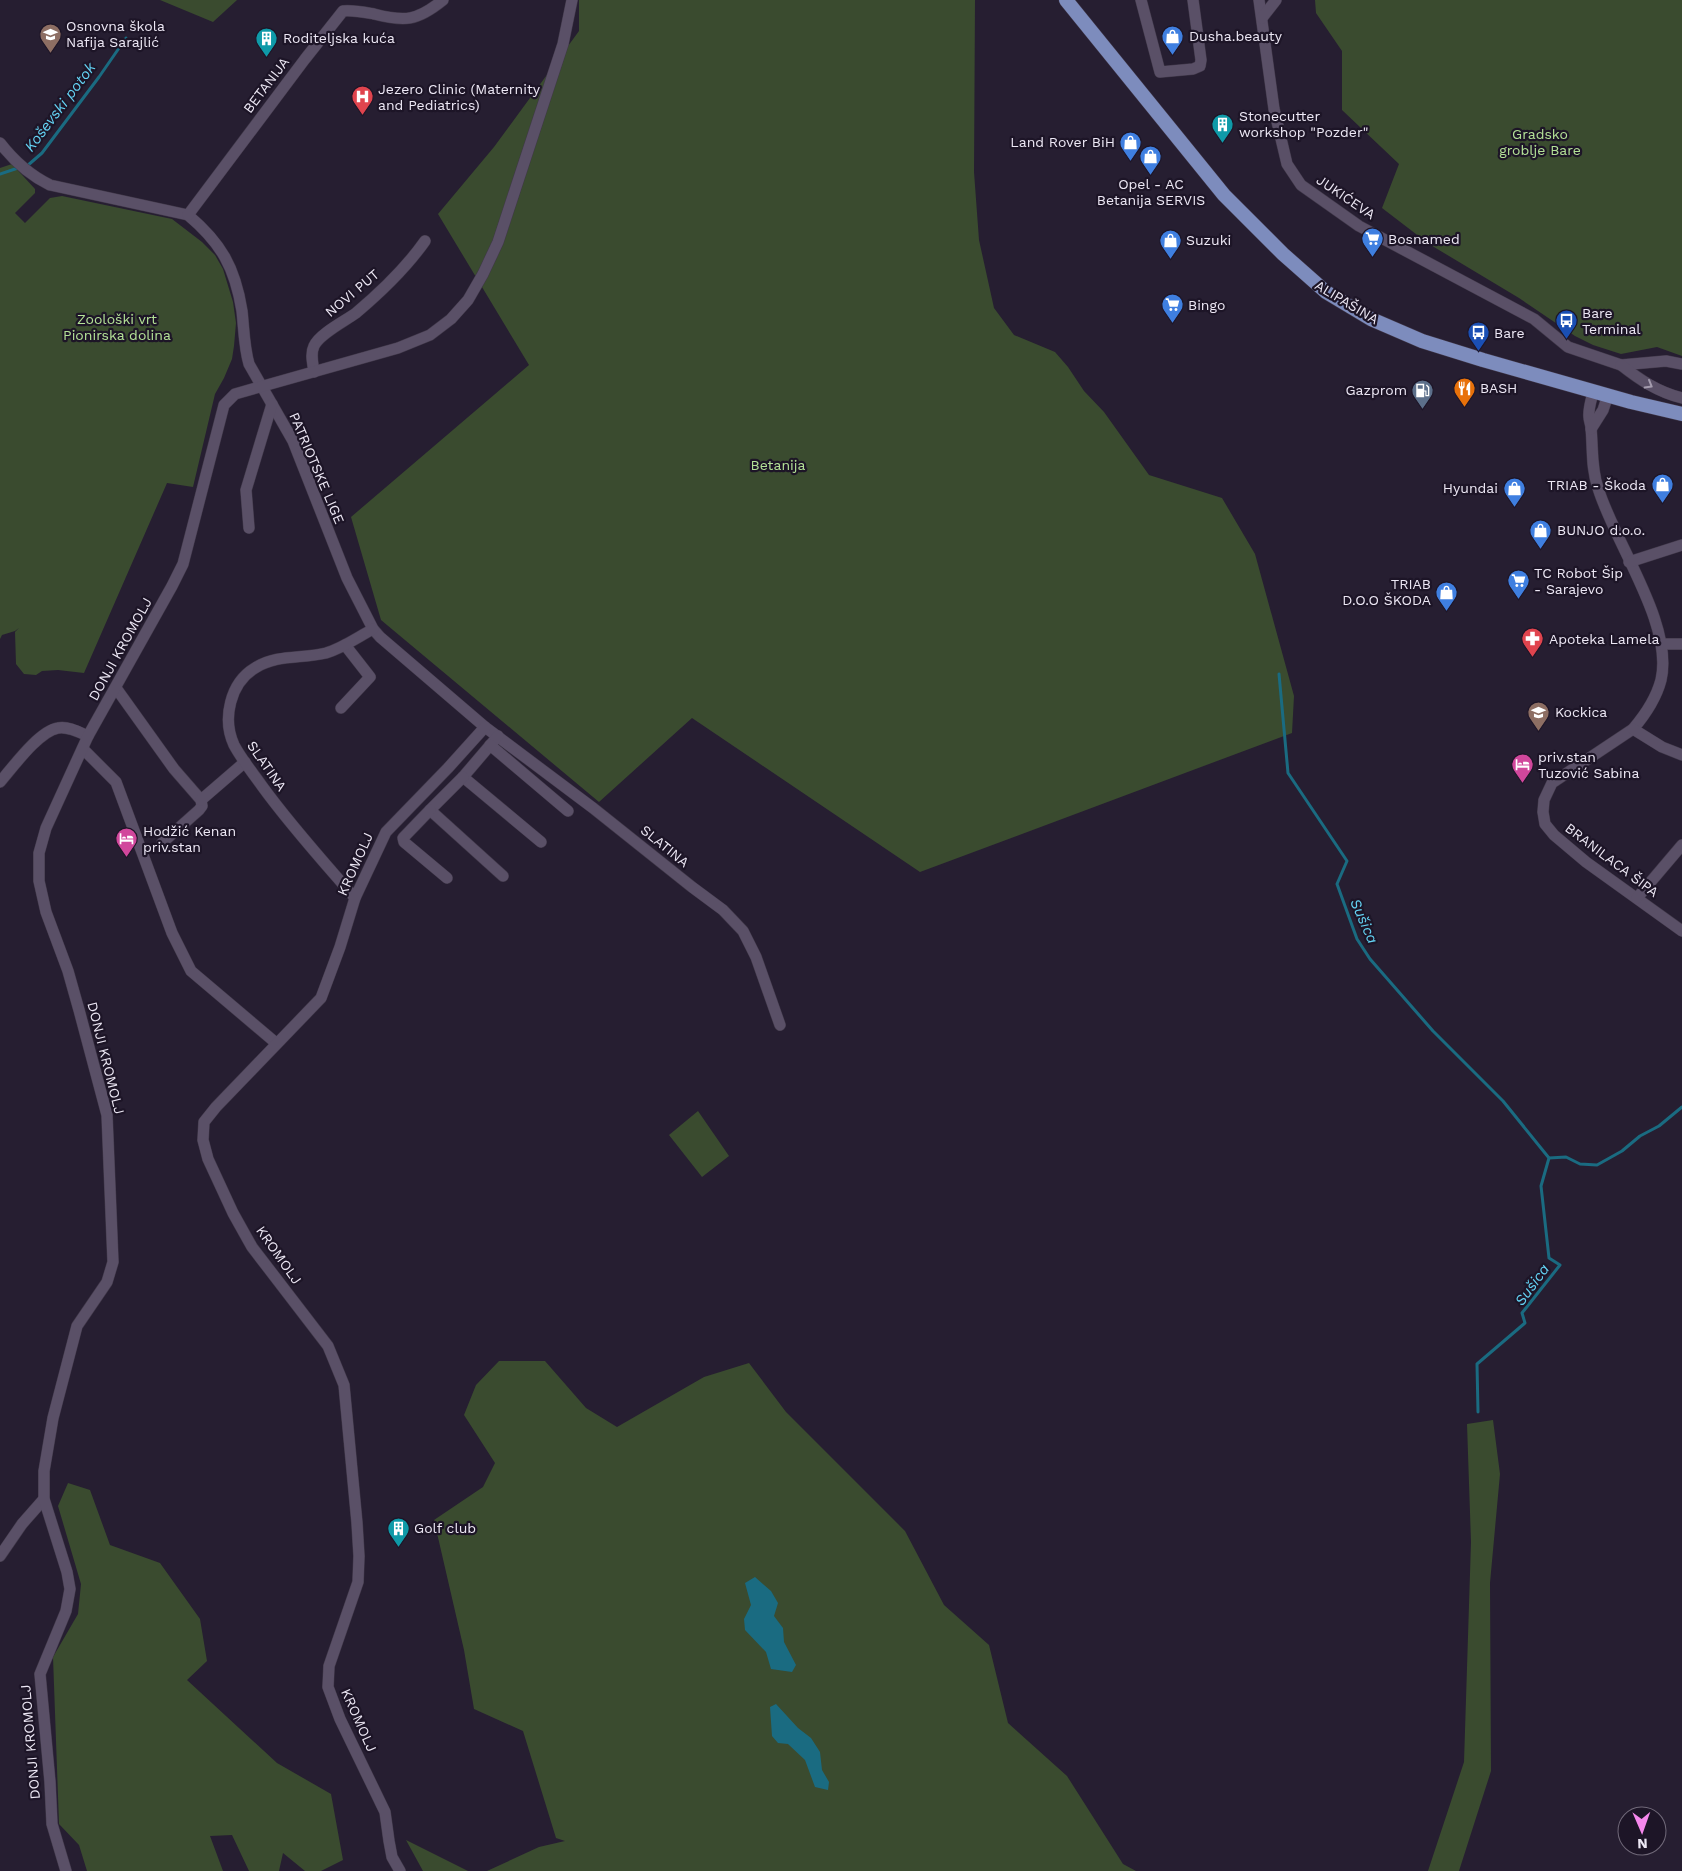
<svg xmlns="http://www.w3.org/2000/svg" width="1682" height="1871" font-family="'Work Sans',sans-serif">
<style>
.green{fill:#3a4b2f}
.water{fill:#1a6b81}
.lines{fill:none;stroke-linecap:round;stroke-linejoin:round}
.stream{stroke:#1a6b81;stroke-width:3}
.minor-casing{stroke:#403849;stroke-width:12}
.major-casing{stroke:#403849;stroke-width:15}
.minor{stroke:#5a5067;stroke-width:11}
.major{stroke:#7d8cbd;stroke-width:14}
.oneway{stroke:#a49cae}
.labels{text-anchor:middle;stroke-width:4.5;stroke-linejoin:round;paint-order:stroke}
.poi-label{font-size:14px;fill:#ede8f5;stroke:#1d1527;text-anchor:start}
.street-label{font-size:14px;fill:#ede8f5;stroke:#1d1527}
.park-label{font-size:14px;fill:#b4e297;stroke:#1d1527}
.water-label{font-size:15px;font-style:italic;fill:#64d3f4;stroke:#1d1527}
</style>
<rect width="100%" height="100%" fill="#261e31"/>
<g class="green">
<polygon points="160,0 237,0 213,22"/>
<polygon points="579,0 975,0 974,172 979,240 994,308 1014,335 1055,352 1068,367 1084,391 1104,412 1149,475 1222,498 1255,554 1294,696 1292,733 920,872 692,718 599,802 381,620 351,517 529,365 438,214 494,147 579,31"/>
<polygon points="1315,0 1682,0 1682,356 1657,347 1621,354 1593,345 1575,336 1519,298 1429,244 1382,208 1399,164 1342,110 1342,51 1316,13"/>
<polygon points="12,164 35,189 35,193 15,213 25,223 50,198 62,196 172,219 202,242 215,255 223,269 233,302 236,323 234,346 232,359 224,378 215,394 193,487 167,483 84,673 58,670 42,671 36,675 24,674 16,664 15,632 19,628 15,631 2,635 0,639 0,168"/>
<polygon points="698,1111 729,1156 702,1177 669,1135"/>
<polygon points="499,1361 545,1361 586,1408 617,1427 704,1377 749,1363 786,1412 905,1531 944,1605 989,1645 1008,1723 1067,1776 1123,1864 1136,1871 487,1871 539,1847 565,1841 556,1838 523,1731 474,1709 464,1650 434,1520 483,1487 495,1463 464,1415 476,1385"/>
<polygon points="1493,1420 1500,1474 1490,1583 1491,1771 1459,1871 1428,1871 1464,1762 1471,1542 1467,1424"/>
<polygon points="68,1483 90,1490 110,1545 160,1563 200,1619 207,1661 187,1680 277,1763 331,1794 343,1860 321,1871 305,1871 283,1853 279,1871 249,1871 232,1835 210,1836 223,1871 87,1871 79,1845 59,1824 53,1657 78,1614 81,1584 58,1506"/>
<polygon points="406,1840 468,1871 423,1871"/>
</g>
<g class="water">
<polygon points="755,1577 771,1591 778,1603 774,1616 783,1628 784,1642 796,1665 792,1672 771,1669 766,1652 745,1630 744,1619 751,1605 745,1583"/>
<polygon points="776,1704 798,1728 811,1738 820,1752 822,1770 829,1782 828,1790 815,1787 805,1760 788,1744 778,1743 772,1736 770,1707"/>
</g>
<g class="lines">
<g class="stream">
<polyline points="27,166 42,153 99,77 126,38"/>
<polyline points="0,174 18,168"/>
<polyline points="1279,674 1288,773 1347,861 1337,884 1357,939 1370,959 1433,1031 1503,1101 1549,1158 1541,1186 1549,1258 1560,1265 1522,1313 1525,1323 1477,1364 1478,1412"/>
<polyline points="1549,1158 1566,1157 1580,1164 1597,1165 1622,1151 1640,1136 1659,1126 1682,1107"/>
</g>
<defs>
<g id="minor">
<polyline points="1141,0 1160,72 1193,69 1200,66 1201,60 1193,0"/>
<polyline points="1259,0 1274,109 1283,147 1287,164 1301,185 1359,226 1534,319 1568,347 1621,365 1666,361 1682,364"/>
<polyline points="1262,18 1276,0"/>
<path d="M 0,143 C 14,161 29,175 50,185 L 188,215 C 221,243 235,267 242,311 C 244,329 244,347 249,364 L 293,441 L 347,578 L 373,629 L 380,637 L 485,727 L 593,808 L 692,887 L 723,910 L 743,931 L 756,957 L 780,1025"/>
<path d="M 188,215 L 305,59 L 343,11 C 354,10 363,12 374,14 C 405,22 417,21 443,0"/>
<path d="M 1621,365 C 1640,380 1658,392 1682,398"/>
<path d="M 314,372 C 313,364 310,354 314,346 C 319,334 345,321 356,313 C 382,291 406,268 425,241"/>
<path d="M 1593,391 C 1592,399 1588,408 1589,417 C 1589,421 1591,424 1591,428 C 1593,448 1591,468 1598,488 C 1615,544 1674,624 1661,680 C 1656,699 1645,715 1633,729 L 1552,783 L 1544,800 L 1543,812 L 1545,824 L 1554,835 L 1586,862 L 1682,931"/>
<polyline points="1591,429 1603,410 1608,395"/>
<polyline points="249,528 246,490 272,404"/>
<polyline points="1629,562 1682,545"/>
<polyline points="1661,644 1682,644"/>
<polyline points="116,688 174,769 201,800 202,806 199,810 162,843"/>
<polyline points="341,708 370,677 345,645"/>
<polyline points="1633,729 1662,747 1682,755"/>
<polyline points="498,736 463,777 541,842"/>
<polyline points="490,745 568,811"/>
<polyline points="83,749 116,782 172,933 191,971 276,1043"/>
<polyline points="463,777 430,810 503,876"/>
<path d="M 0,782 C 13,767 39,731 58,728 C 68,726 79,732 88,736"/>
<polyline points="201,800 245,762"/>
<polyline points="430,810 403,838 404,842 447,878"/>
<path d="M 355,898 C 323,861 291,826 262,786 C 253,773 242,760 234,745 C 222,719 230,683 255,668 C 277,654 302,659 326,653 C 343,648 358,637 373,629"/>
<polyline points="1637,898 1682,845"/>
<polyline points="0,1556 22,1524 44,1499"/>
<polyline points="66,1871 52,1824 50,1782 40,1674 66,1611 70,1589 67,1572 44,1499 44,1471 53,1418 77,1326 107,1282 113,1262 107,1115 79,1010 68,971 46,912 39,881 39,853 46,828 88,736 172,586 183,564 224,405 235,394 398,348 430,335 451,319 468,300 483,274 498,242 563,44 572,0"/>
<polyline points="400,1871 392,1857 389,1841 385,1812 340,1719 328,1687 329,1666 358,1582 359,1556 357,1523 344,1385 328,1346 252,1247 233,1213 208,1159 203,1140 204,1122 216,1107 321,998 340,947 355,898 386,832 448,768 485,727"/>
</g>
<polyline id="major" points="1066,0 1224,195 1283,254 1326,292 1371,319 1422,341 1483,360 1631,402 1682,414"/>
</defs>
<use href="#minor" class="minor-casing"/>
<use href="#major" class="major-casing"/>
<use href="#minor" class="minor"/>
<use href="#major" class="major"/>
</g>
<defs><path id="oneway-chevron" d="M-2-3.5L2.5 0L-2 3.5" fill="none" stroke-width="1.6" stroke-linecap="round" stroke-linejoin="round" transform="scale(1.25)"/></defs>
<use class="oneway" href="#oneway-chevron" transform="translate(1649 385) rotate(30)"/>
<defs>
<symbol id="school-pin" viewBox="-11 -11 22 30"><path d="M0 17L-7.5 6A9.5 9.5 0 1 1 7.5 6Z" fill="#8d6e63" stroke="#1d1527"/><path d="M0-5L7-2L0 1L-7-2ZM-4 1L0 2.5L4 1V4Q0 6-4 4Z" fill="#fff"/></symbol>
<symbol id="shop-pin" viewBox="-11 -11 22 30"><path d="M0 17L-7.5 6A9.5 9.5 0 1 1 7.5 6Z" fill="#3f7fe0" stroke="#1d1527"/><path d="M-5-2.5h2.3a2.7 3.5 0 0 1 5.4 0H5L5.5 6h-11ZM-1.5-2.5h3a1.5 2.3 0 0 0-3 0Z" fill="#fff"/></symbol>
<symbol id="building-pin" viewBox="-11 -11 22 30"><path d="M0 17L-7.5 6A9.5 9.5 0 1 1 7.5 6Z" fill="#0f9aa8" stroke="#1d1527"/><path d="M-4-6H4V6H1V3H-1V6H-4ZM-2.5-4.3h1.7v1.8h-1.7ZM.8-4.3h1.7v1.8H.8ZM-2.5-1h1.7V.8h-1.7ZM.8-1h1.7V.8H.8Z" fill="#fff"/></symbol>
<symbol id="hospital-pin" viewBox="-11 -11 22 30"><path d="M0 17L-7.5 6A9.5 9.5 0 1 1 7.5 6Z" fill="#e0444e" stroke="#1d1527"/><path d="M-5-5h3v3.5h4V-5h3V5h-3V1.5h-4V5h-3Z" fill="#fff"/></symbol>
<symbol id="supermarket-pin" viewBox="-11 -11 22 30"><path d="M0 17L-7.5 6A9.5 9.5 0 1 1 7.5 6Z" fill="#3f7fe0" stroke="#1d1527"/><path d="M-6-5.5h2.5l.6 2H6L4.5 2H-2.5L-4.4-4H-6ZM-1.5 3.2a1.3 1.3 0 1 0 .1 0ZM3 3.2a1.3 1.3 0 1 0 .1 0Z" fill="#fff"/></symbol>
<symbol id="bus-pin" viewBox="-11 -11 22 30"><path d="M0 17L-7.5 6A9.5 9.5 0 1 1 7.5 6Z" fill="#1a4fb4" stroke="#1d1527"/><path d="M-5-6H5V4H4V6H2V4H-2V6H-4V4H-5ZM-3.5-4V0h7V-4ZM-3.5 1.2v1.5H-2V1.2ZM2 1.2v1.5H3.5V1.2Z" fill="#fff"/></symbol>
<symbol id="restaurant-pin" viewBox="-11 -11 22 30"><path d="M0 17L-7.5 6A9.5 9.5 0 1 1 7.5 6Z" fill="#e8710a" stroke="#1d1527"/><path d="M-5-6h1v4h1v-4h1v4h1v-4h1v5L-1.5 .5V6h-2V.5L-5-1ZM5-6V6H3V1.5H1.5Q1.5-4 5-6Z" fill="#fff"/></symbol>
<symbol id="fuel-pin" viewBox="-11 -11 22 30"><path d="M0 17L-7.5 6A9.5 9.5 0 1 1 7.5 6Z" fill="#5c6f8a" stroke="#1d1527"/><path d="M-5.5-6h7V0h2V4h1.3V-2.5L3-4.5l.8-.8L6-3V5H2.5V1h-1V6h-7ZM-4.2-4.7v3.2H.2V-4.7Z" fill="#fff"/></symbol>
<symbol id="pharmacy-pin" viewBox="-11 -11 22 30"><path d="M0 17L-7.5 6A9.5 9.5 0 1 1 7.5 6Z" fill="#e0444e" stroke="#1d1527"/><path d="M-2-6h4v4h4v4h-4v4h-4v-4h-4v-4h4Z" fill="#fff"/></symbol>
<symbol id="hotel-pin" viewBox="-11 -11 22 30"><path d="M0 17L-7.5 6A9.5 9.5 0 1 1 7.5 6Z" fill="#d1479c" stroke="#1d1527"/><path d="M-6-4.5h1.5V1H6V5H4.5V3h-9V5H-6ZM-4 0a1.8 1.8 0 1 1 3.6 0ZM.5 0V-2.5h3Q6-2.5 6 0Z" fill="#fff"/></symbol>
</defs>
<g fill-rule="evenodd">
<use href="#school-pin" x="38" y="22" width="25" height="34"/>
<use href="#shop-pin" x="1160" y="24" width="25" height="34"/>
<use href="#building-pin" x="254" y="26" width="25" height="34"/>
<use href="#hospital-pin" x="350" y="84" width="25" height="34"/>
<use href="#building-pin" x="1210" y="112" width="25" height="34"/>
<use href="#shop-pin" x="1118" y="130" width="25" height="34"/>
<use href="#shop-pin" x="1138" y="144" width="25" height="34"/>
<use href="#supermarket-pin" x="1360" y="226" width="25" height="34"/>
<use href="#shop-pin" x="1158" y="228" width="25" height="34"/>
<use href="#supermarket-pin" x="1160" y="292" width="25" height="34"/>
<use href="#bus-pin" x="1554" y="308" width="25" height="34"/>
<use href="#bus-pin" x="1466" y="320" width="25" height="34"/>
<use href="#restaurant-pin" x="1452" y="376" width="25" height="34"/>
<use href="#fuel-pin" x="1410" y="378" width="25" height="34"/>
<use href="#shop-pin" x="1650" y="472" width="25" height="34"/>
<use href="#shop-pin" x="1502" y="476" width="25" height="34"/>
<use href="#shop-pin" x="1528" y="518" width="25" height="34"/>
<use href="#supermarket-pin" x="1506" y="568" width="25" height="34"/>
<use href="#shop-pin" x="1434" y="580" width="25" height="34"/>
<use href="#pharmacy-pin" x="1520" y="626" width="25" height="34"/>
<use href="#school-pin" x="1526" y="700" width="25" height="34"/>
<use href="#hotel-pin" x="1510" y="752" width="25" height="34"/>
<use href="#hotel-pin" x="114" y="826" width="25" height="34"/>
<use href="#building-pin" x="386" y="1516" width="25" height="34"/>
</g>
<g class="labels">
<g class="poi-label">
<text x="66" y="31">Osnovna škola<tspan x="66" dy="16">Nafija Sarajlić</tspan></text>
<text x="1189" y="41">Dusha.beauty</text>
<text x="283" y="43">Roditeljska kuća</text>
<text x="378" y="94">Jezero Clinic (Maternity<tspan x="378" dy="16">and Pediatrics)</tspan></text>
<text x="1239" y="121">Stonecutter<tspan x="1239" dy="16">workshop "Pozder"</tspan></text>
<text x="1115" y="147" text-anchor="end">Land Rover BiH</text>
<text x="1151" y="189" text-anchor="middle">Opel - AC<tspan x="1151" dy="16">Betanija SERVIS</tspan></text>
<text x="1388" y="244">Bosnamed</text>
<text x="1186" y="245">Suzuki</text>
<text x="1188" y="310">Bingo</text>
<text x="1582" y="318">Bare<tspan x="1582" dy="16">Terminal</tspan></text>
<text x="1494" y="338">Bare</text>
<text x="1480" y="393">BASH</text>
<text x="1407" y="395" text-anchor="end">Gazprom</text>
<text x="1646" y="490" text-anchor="end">TRIAB - Škoda</text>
<text x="1498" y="493" text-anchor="end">Hyundai</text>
<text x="1557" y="535">BUNJO d.o.o.</text>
<text x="1534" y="578">TC Robot Šip<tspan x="1534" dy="16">- Sarajevo</tspan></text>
<text x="1431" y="589" text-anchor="end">TRIAB<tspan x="1431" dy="16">D.O.O ŠKODA</tspan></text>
<text x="1549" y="644">Apoteka Lamela</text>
<text x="1555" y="717">Kockica</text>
<text x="1538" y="762">priv.stan<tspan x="1538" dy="16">Tuzović Sabina</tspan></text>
<text x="143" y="836">Hodžić Kenan<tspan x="143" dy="16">priv.stan</tspan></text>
<text x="414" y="1533">Golf club</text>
</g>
<g class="street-label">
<text transform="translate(266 85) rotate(-53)" y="5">BETANIJA</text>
<text transform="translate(1346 197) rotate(34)" y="5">JUKIĆEVA</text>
<text transform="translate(352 293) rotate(-40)" y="5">NOVI PUT</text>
<text transform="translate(1347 302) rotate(31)" y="5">ALIPAŠINA</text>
<text transform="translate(317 468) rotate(67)" y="5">PATRIOTSKE LIGE</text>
<text transform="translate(120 649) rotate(-61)" y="5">DONJI KROMOLJ</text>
<text transform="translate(267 766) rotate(55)" y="5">SLATINA</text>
<text transform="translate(665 846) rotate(39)" y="5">SLATINA</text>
<text transform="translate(1612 860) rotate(37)" y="5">BRANILACA ŠIPA</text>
<text transform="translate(355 864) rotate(-66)" y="5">KROMOLJ</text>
<text transform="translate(106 1058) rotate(76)" y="5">DONJI KROMOLJ</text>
<text transform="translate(279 1255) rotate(55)" y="5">KROMOLJ</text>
<text transform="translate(359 1720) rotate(66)" y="5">KROMOLJ</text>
<text transform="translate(30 1742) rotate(-95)" y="5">DONJI KROMOLJ</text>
</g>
<g class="park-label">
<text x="1540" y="139">Gradsko<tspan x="1540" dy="16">groblje Bare</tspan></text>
<text x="117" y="324">Zoološki vrt<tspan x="117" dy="16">Pionirska dolina</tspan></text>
<text x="778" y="470">Betanija</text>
</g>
<g class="water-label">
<text transform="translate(60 107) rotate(-53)" y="5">Koševski potok</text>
<text transform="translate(1364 921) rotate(66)" y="5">Sušica</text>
<text transform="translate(1532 1285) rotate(-54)" y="5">Sušica</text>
</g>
</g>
<g transform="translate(1642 1831) rotate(178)"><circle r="24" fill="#1d1527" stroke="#706979"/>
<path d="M0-4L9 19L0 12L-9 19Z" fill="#f688ed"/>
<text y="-8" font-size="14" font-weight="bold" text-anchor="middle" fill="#ede8f5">N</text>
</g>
</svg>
